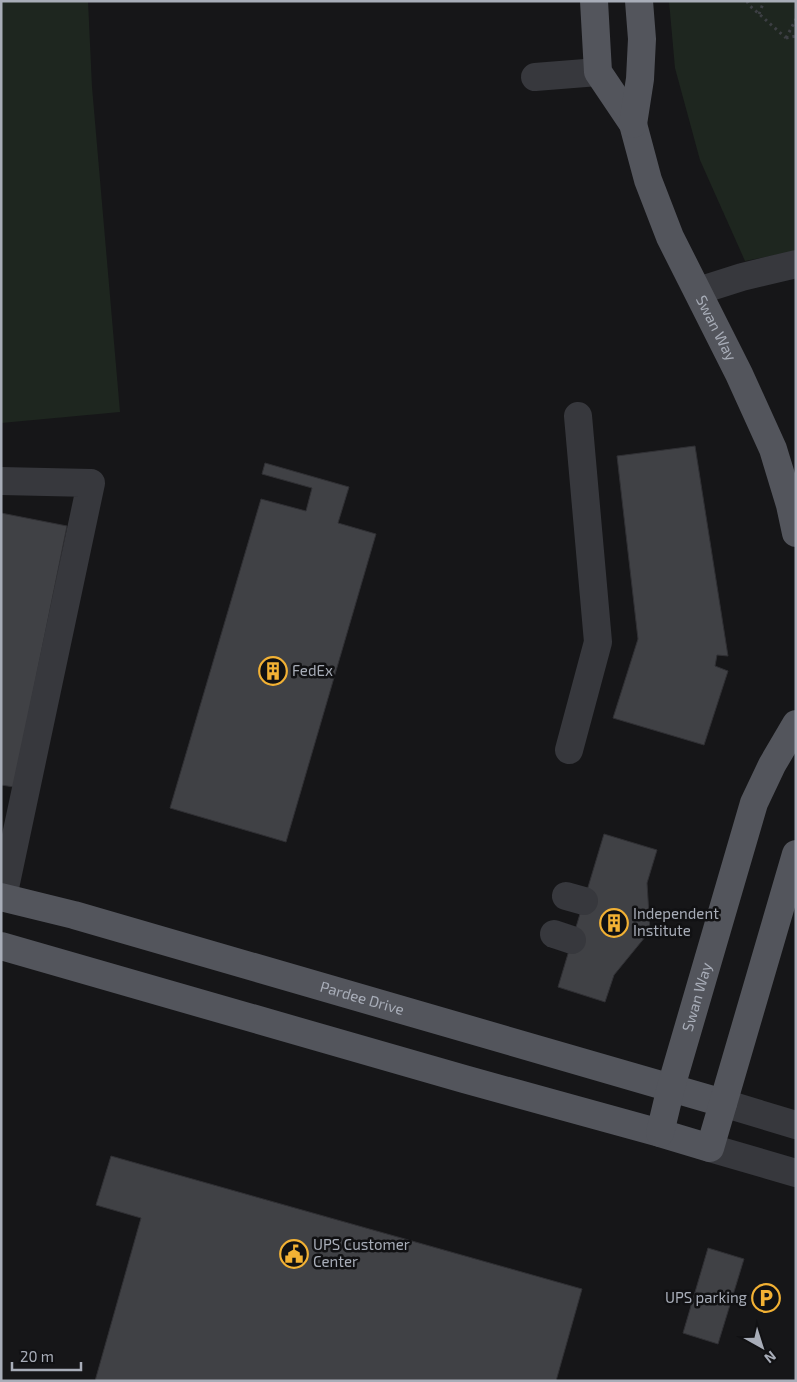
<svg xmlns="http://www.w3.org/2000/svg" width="797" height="1382" font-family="'Exo 2',sans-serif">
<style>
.green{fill:#1e261f}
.building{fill:#404145;stroke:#303034}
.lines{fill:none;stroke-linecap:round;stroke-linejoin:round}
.path{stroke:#3d3f44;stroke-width:3;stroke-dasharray:2.5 4;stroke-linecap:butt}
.minor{stroke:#37383d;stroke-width:28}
.major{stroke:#53555c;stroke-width:28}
.labels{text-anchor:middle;stroke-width:5;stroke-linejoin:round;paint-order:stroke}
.street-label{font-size:15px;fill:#a8adb8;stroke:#111113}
.poi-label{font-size:15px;fill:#a8adb8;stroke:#111113;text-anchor:start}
</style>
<rect width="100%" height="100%" fill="#161618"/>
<g class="green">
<polygon points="1,1 88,1 92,87 120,412 1,423"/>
<polygon points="669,1 796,1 796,251 745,261 700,160 675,68"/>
</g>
<g class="building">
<polygon points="695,446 728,656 717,655 715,666 728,671 704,745 613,718 638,639 617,456"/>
<polygon points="265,463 349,487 338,523 376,534 286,842 170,808 261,499 306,511 312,488 262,474"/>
<polygon points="1,513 67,526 14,787 1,785"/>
<polygon points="604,834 657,850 647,883 650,931 614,975 605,1002 558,987"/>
<polygon points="111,1156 582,1289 556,1381 95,1381 141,1218 96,1205"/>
<polygon points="708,1248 744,1259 718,1344 683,1333"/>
</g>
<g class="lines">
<g class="path">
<polyline points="747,1 749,5 786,38"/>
<polyline points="759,14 764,1"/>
<polyline points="786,38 796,19"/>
<polyline points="786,38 796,36"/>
</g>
<g class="minor">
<polyline points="535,77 598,72"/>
<polyline points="698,291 742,277 796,264"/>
<polyline points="1,481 91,483 3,897"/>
<polyline points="569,750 598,642 578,416"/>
<polyline points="566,896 584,901"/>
<polyline points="554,934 572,940"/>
<polyline points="723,1103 796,1125"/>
<polyline points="710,1148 796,1173"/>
</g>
<g class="major">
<path id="s1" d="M 594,1 L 598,72 L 633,124 L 648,180 L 670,237 L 739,374 L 773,449 L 790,505 L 796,533"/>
<polyline points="633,124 640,79 642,39 639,1"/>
<path id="s2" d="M 1,897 L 74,915 L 723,1103"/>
<polyline points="1,946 464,1079 660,1133 710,1148 796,854"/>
<path id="s3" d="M 660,1133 L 671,1087 L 754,803 L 772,765 L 796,724"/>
</g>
</g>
<defs>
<symbol id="building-ring" viewBox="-11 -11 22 22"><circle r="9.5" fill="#111113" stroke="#f2b134" stroke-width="1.5"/><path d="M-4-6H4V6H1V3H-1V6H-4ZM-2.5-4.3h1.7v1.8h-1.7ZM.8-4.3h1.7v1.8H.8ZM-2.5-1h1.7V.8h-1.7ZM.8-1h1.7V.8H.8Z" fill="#f2b134"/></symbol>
<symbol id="civic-ring" viewBox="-11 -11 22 22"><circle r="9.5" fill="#111113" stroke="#f2b134" stroke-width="1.5"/><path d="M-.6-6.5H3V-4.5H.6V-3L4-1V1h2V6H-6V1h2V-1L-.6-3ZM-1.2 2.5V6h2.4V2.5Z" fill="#f2b134"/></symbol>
<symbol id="parking-ring" viewBox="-11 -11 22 22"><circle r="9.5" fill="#111113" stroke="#f2b134" stroke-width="1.5"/><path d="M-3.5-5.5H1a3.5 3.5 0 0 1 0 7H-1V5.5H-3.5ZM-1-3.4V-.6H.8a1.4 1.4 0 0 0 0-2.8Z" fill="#f2b134"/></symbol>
</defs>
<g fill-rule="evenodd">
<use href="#building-ring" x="257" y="655" width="32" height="32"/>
<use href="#building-ring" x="598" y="907" width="32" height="32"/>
<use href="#civic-ring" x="278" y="1238" width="32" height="32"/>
<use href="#parking-ring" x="750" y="1282" width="32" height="32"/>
</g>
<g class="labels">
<g class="street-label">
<text dy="5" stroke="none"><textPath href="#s1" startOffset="355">Swan Way</textPath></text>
<text dy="5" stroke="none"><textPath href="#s3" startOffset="141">Swan Way</textPath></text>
<text dy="5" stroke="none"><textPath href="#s2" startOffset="375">Pardee Drive</textPath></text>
</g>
<g class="poi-label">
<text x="292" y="676">FedEx</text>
<text x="633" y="919">Independent<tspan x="633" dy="17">Institute</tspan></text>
<text x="313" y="1250">UPS Customer<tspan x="313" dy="17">Center</tspan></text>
<text x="747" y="1303" text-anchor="end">UPS parking</text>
</g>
</g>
<rect width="797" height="1382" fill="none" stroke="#a8adb8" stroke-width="5"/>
<g transform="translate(762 1347) rotate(141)" stroke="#111113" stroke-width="4" paint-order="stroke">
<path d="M0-4L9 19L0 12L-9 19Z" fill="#a8adb8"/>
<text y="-8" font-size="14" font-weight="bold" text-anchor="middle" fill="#a8adb8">N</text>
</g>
<path d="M12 1362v8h69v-8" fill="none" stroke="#a8adb8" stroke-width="2.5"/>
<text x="20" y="1362" font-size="15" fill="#a8adb8" stroke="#111113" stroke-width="4" paint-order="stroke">20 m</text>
</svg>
